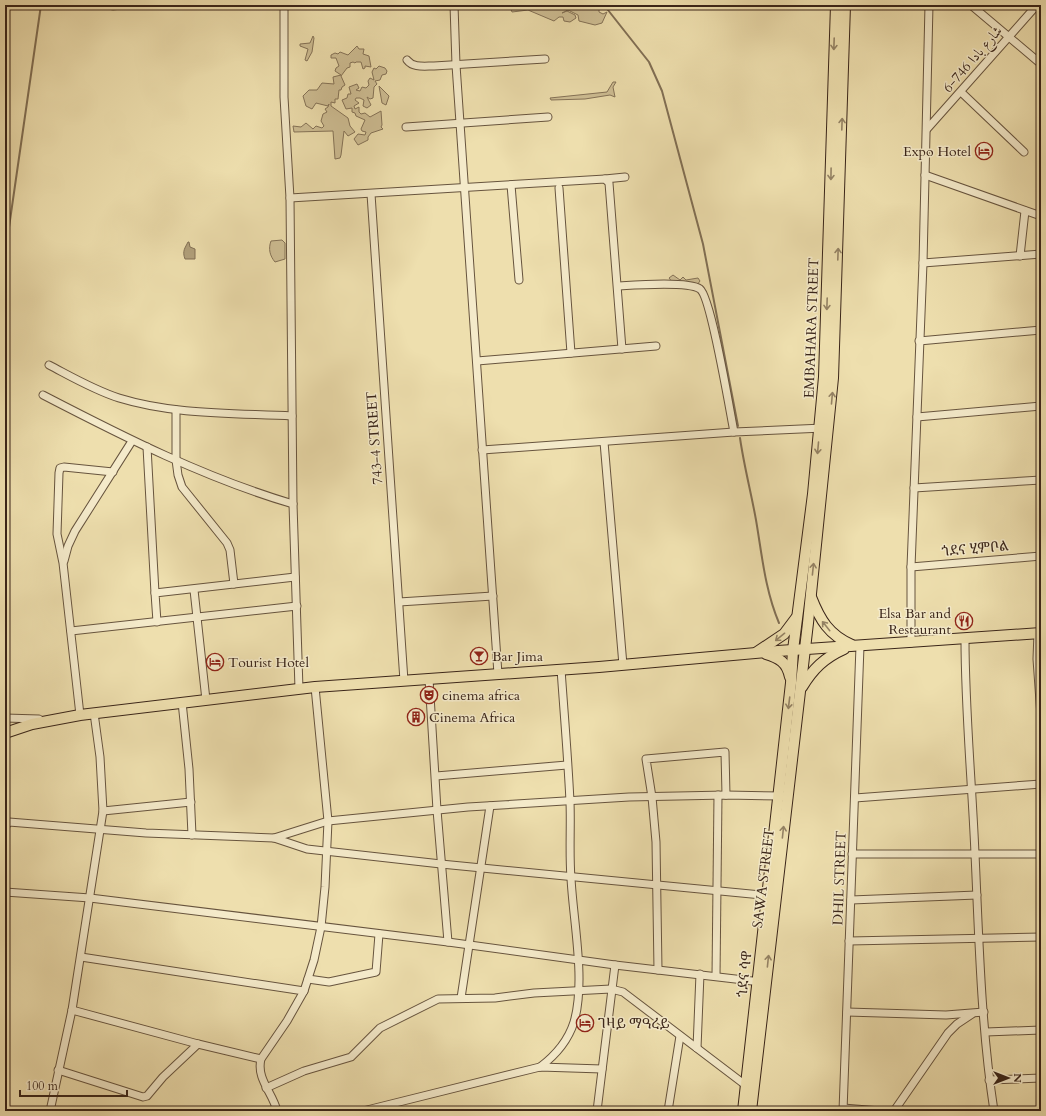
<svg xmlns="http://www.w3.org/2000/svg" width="1046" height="1116" font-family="Cardo,Amiri,'Noto Serif Ethiopic',serif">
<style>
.green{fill:#cfbf95;stroke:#847257}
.water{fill:#b1a07b;stroke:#816f54}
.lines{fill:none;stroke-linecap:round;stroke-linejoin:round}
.stream{stroke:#816f54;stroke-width:2}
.minor-casing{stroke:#67543e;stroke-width:9}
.primary-casing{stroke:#3a2519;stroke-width:12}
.minor{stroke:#f4eaca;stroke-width:7}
.primary{stroke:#eedfae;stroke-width:10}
.oneway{stroke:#948264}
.labels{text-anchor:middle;stroke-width:3;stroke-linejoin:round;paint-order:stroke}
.street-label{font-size:14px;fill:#3a2519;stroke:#f4eaca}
.poi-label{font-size:14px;fill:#3a2519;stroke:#f4eaca;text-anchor:start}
</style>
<rect width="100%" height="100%" fill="#eedfae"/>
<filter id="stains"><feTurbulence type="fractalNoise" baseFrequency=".005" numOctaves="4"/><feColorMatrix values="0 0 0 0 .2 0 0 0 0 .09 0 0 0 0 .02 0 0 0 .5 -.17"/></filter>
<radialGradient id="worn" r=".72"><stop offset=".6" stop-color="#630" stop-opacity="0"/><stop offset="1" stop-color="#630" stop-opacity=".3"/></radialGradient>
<g class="green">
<polygon points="103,5 122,5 121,9 113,10 103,8"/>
<polygon points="509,5 599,5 599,12 603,14 607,12 602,23 595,25 579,21 578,15 568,10 562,13 567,11 575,15 576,18 570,22 564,21 563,17 559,17 554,21 528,10 512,12"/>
<polygon points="313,36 314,38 312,52 307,61 305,60 308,49 300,46 300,44 310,43"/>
<polygon points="357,46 359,49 364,49 363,54 369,56 371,67 365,66 365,68 363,69 361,62 356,62 355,63 353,62 350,63 350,67 347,68 341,76 345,85 342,87 341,90 339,90 338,99 335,99 335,103 331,102 331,106 348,118 350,126 355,132 348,136 344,131 341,155 340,158 335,159 333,131 294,132 293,126 301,127 306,123 313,129 316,126 322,128 324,126 321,121 323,114 327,112 325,109 328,107 329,104 328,106 316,103 312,109 306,106 303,96 309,90 317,90 322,83 334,84 333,77 341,75 335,71 336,68 339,66 336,58 331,58 331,55 335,53 338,54 340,52 348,55"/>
<polygon points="379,66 385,68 387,71 386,74 382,75 380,80 375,81 377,84 374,87 373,98 370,99 367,97 371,105 367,108 363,106 364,100 360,98 356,98 355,100 359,103 354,106 355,109 359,107 359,112 361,114 365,113 370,117 381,111 382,125 381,127 383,129 371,133 368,137 368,140 358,145 354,139 358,134 365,135 366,132 362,131 361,129 365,120 356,116 355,113 352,112 352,108 346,109 342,100 347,98 348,94 351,94 349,87 357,84 359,88 356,90 360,91 362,87 366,88 369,85 368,81 370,78 374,80 372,72 374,68 376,69"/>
<polygon points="613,82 616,82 613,87 615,97 610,95 585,99 551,100 550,98 607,92"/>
<polygon points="379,86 389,96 386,105 382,103"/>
<path d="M 282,240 L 285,243 L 285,259 L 275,262 C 270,256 268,249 271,241 Z"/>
<polygon points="673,275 680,280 683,277 686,280 698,278 700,281 697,285 673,283 669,278"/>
</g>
<path class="water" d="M 188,242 L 189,242 L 190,247 L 195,249 L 195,259 L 185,259 C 182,251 185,248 188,242 Z"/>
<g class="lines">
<g class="stream">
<polyline points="604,5 649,62 662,91 703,244 738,426"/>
<polyline points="5,255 41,5"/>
<path d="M 740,438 C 744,466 751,492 756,520 C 762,555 765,590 779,623"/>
</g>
<defs>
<g id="minor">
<polyline points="284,5 284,97 290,198 293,504 299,689"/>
<polyline points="454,5 456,65 498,674"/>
<polyline points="971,5 1041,64"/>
<path d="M 407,60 C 413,68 424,66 434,66 L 545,59"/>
<polyline points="961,92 1024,152"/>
<polyline points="406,127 548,117"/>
<polyline points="927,129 1037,5"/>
<polyline points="925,175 1041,216"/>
<polyline points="605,179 625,177"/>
<polyline points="511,185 519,280"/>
<polyline points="559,188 571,353"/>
<polyline points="371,194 404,681"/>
<polyline points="290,198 605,179 609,183 622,349"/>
<polyline points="1020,256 1025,211"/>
<polyline points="923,263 1041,254"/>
<path d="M 618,286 C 635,285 688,281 700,289 C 711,297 730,412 734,432"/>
<polyline points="919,341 1041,330"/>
<polyline points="477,361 656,346"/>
<path d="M 49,365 C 72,377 94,390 119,398 C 174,415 234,413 292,416"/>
<path d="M 43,395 C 124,437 205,478 293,504"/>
<polyline points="176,410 176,460 178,475 182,487 227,543 230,550 234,584"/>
<polyline points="917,417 1041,406"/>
<polyline points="604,442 623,665"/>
<polyline points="147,447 155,593"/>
<polyline points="482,450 734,432 823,428"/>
<polyline points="914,488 1041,480"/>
<polyline points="64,561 68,546 75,531 132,441"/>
<polyline points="911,567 1041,556"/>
<polyline points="194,590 206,700"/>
<polyline points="399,602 493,596"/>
<polyline points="157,622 155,593 295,577"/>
<polyline points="71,631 297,606"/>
<polyline points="1038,633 1037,659 1041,716"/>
<path d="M 965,639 C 965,711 972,782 975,854 C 979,940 981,1026 994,1111"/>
<polyline points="911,643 911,567 923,263 929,5"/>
<polyline points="429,679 437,810 448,942"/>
<polyline points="182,702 189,769 192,835"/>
<polyline points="80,715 63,563 57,534 59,473 60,468 64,467 113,472"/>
<polyline points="5,718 39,719"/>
<polyline points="436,776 567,765"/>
<polyline points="855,798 1041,784"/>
<polyline points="103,811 191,802"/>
<polyline points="5,827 9,822 146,833 274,838 307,849 441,864 771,896"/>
<polyline points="274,838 328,821 468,807 629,797 726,795 783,796"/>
<polyline points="852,854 1041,854"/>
<polyline points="5,892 90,898 448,942 615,965 761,982"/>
<polyline points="851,900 977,895"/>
<polyline points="849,941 1041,937"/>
<polyline points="81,957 304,991"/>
<polyline points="658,970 656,842 652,797 646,759 725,752 726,795"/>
<polyline points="716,976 718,795"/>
<polyline points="308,979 329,982 376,972 379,934"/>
<polyline points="461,998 490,806"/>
<polyline points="72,1010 198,1044 261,1059"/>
<polyline points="847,1012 946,1015 984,1012"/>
<polyline points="986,1032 1041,1030"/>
<polyline points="697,1048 700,974"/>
<path d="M 540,1067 C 556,1055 568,1041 574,1022 C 586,981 573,920 571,878 C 569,852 571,827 570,802 C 568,758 564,713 561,669"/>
<polyline points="58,1070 143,1097 147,1096 163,1077 198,1044"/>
<polyline points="989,1080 1041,1078"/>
<polyline points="266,1088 304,1071 351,1057 380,1028 438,999 495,998 534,993 611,989 623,992 748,1087"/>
<polyline points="843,1108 880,1111"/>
<polyline points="50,1111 72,1010 103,811 100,757 94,713"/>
<path d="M 277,1111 C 273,1093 256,1079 261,1059 L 287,1021 L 304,991 L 314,960 L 321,927 L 325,887 L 328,821 L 315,687"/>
<polyline points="363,1111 540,1067 602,1069"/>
<polyline points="597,1111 615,965"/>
<polyline points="668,1111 680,1036"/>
<polyline points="843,1111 860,646"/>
<polyline points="894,1111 948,1033 957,1024 972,1014"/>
</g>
<g id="primary">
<path d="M 811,597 C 820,620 829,635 852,645"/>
<polyline points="757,652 784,634 796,618"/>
<path d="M 766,654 C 779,658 787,662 790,677"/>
<path d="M 802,687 C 813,669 824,658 844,649"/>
<polyline points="5,733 32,724 80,715 315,687 599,667 778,651 1041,633"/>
<polyline points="743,1111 791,683 793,650 813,494 824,377 836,5"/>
<polyline points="751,1111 808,623 833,378 845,5"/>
</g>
</defs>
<use href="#minor" class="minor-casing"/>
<use href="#primary" class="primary-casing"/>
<use href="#minor" class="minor"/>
<use href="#primary" class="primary"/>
</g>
<defs><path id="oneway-shaft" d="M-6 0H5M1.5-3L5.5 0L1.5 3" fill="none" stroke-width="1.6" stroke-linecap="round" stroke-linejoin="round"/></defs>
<g class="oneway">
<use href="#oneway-shaft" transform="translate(834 44) rotate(92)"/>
<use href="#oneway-shaft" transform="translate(842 124) rotate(-88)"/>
<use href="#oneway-shaft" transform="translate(831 174) rotate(91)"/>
<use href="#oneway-shaft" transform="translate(838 254) rotate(-88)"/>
<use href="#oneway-shaft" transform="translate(827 304) rotate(92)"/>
<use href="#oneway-shaft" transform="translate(832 398) rotate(-85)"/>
<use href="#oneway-shaft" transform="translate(818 448) rotate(95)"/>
<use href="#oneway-shaft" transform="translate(813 569) rotate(-84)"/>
<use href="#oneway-shaft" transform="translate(826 626) rotate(-129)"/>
<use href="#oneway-shaft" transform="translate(780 637) rotate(141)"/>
<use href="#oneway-shaft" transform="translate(789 703) rotate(97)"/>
<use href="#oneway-shaft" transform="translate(783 832) rotate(-84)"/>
<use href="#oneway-shaft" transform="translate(768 961) rotate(-84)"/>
</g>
<defs>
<symbol id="hotel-ring" viewBox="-11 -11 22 22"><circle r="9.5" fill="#f4eaca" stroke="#8f2418" stroke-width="1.5"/><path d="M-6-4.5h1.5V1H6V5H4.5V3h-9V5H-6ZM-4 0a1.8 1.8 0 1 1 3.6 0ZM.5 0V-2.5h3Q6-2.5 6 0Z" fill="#8f2418"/></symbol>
<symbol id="restaurant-ring" viewBox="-11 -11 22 22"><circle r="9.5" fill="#f4eaca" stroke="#8f2418" stroke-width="1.5"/><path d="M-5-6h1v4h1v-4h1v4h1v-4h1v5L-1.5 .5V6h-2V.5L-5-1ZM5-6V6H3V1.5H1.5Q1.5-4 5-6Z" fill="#8f2418"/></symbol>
<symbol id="bar-ring" viewBox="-11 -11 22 22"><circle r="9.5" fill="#f4eaca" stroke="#8f2418" stroke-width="1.5"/><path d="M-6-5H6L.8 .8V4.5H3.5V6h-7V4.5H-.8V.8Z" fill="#8f2418"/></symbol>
<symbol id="theatre-ring" viewBox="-11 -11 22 22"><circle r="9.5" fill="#f4eaca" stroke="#8f2418" stroke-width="1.5"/><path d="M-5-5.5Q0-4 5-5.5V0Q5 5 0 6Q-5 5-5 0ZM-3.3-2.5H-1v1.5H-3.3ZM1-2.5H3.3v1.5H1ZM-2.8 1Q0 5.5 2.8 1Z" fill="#8f2418"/></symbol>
<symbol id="building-ring" viewBox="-11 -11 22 22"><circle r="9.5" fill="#f4eaca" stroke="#8f2418" stroke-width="1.5"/><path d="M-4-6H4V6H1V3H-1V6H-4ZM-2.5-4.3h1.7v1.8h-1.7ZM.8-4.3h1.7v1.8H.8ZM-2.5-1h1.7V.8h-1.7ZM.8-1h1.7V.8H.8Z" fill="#8f2418"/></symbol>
</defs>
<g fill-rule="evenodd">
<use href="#hotel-ring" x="974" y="141" width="20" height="20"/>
<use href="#restaurant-ring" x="954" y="611" width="20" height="20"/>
<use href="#bar-ring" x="469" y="646" width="20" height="20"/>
<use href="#hotel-ring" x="205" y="652" width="20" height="20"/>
<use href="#theatre-ring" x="419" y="685" width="20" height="20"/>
<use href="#building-ring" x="406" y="707" width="20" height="20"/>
<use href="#hotel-ring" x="575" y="1013" width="20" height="20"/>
</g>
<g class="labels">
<g class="street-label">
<text transform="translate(972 59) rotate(-49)" y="5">شارع بادا 746-6</text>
<text transform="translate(811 328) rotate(-88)" y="5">EMBAHARA STREET</text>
<text transform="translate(374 438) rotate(-94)" y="5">743-4 STREET</text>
<text transform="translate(975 548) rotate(-5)" y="5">ጎደና ሂምቦል</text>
<text transform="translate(763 878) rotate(-83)" y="5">SAWA STREET</text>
<text transform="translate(839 878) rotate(-88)" y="5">DHIL STREET</text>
<text transform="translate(744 974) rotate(-84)" y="5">ጎደና ሳዋ</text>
</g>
<g class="poi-label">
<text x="971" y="156" text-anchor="end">Expo Hotel</text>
<text x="951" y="618" text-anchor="end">Elsa Bar and<tspan x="951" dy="16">Restaurant</tspan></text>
<text x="492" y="661">Bar Jima</text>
<text x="228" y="667">Tourist Hotel</text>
<text x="442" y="700">cinema africa</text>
<text x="429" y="722">Cinema Africa</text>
<text x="598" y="1028">ገዛይ ማዓረይ</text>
</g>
</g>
<rect width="1046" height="1116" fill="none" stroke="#eedfae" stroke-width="20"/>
<rect x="6" y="6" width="1034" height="1104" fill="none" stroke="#3a2519" stroke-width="2"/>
<rect x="10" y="10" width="1026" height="1096" fill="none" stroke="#3a2519"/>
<g transform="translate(1008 1078) rotate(90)" stroke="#f4eaca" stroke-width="3" paint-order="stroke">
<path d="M0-3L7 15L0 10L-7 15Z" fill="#3a2519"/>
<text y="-6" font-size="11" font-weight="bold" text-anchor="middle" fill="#3a2519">N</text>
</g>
<path d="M20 1090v6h107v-6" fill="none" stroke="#3a2519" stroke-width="2"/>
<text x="26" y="1090" font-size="12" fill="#3a2519" stroke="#f4eaca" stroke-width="3" paint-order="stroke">100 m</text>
<rect width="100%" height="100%" filter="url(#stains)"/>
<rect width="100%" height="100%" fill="url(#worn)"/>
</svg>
